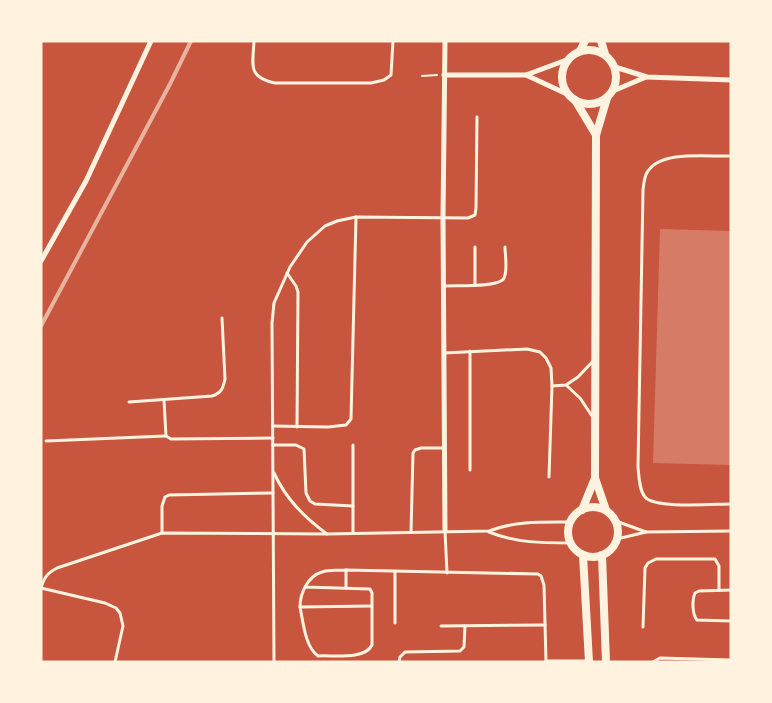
<svg xmlns="http://www.w3.org/2000/svg" width="772" height="703" font-family="Inter,sans-serif">
<style>
.building{fill:#d67c66}
.lines{fill:none;stroke-linecap:round;stroke-linejoin:round}
.path{stroke:#fff3e0;stroke-width:2}
.service{stroke:#fff3e0;stroke-width:3}
.minor{stroke:#fff3e0;stroke-width:5}
.tertiary{stroke:#fff3e0;stroke-width:8}
.rail{stroke:#e9b49f;stroke-width:4}
</style>
<rect width="100%" height="100%" fill="#c8553d"/>
<polygon class="building" points="660,229 731,231 731,465 653,463"/>
<g class="lines">
<polyline class="path" points="422,76 437,75"/>
<g class="service">
<path d="M 254,41 C 253,65 247,77 275,83 L 371,83 L 384,80 L 391,75 L 393,41"/>
<path d="M 731,156 C 708,157 662,150 648,171 C 644,176 644,183 643,190 L 638,467 C 639,476 639,490 645,497 C 655,509 714,504 731,504"/>
<polyline points="475,247 475,285"/>
<polyline points="287,273 296,286 298,292 297,427"/>
<path d="M 444,286 C 455,285 500,288 504,278 C 508,270 505,256 505,247"/>
<polyline points="470,351 470,470"/>
<polyline points="444,353 527,349 540,352 546,358 551,368 552,386 549,477"/>
<polyline points="566,385 580,398 594,419"/>
<polyline points="552,386 566,385 578,377 594,360"/>
<polyline points="164,400 166,436 171,439 273,438"/>
<path d="M 129,402 L 212,396 C 221,393 223,389 225,379 L 222,318"/>
<polyline points="273,426 328,427 346,425 351,419 356,217"/>
<polyline points="46,441 165,436"/>
<polyline points="273,445 296,445 304,449 306,493 310,501 315,504 353,506"/>
<polyline points="353,445 353,533"/>
<path d="M 274,473 C 286,499 304,517 327,534"/>
<polyline points="616,521 646,532"/>
<polyline points="445,531 447,573"/>
<polyline points="411,532 413,453 415,450 421,448 444,448"/>
<path d="M 489,532 C 516,543 543,543 571,543"/>
<polyline points="162,533 162,506 165,497 169,495 273,493"/>
<polyline points="617,539 646,532 731,531"/>
<polyline points="395,572 395,623"/>
<path d="M 305,587 L 370,589 L 372,593 L 372,645 C 365,660 333,655 318,656 C 305,647 303,621 300,607 C 300,593 308,576 322,572 C 329,569 338,571 346,570 L 538,574 L 541,576 L 544,585 L 546,662"/>
<path d="M 41,588 C 44,578 47,573 57,568 L 162,533 L 327,534 L 489,531 C 515,521 542,522 570,522"/>
<polyline points="41,588 105,603 116,608 120,613 123,626 115,662"/>
<polyline points="346,588 346,570"/>
<path d="M 731,590 L 699,591 L 695,593 C 692,600 692,614 697,620 L 731,621"/>
<polyline points="300,607 371,606"/>
<polyline points="441,626 545,625"/>
<polyline points="643,627 645,568 648,563 656,559 715,559 719,566 719,590"/>
<polyline points="546,661 588,661"/>
<polyline points="274,662 272,323 274,303 290,267 307,242 325,226 337,221 356,217 468,218 475,215 476,208 477,117"/>
<polyline points="399,662 400,657 405,652 460,651 464,647 465,626"/>
<polyline points="653,662 660,658 731,660"/>
</g>
<g class="minor">
<polyline points="445,41 443,217 445,531"/>
<polyline points="615,67 647,77 731,80"/>
<polyline points="444,75 526,75 569,59"/>
<polyline points="526,75 569,95"/>
<polyline points="613,91 646,77"/>
<polyline points="41,261 86,181 151,41"/>
</g>
<g class="tertiary">
<polyline points="601,41 605,54"/>
<circle cx="589" cy="77" r="27"/>
<polyline points="580,51 585,41"/>
<polyline points="575,100 596,135"/>
<circle cx="593" cy="532" r="25"/>
<polyline points="582,510 595,478"/>
<polyline points="606,510 595,478 596,135 607,98"/>
<polyline points="583,555 589,662"/>
<polyline points="602,555 606,662"/>
</g>
<polyline class="rail" points="41,326 170,84 191,41"/>
</g>
<rect width="772" height="703" fill="none" stroke="#fff3e0" stroke-width="85"/>
</svg>
